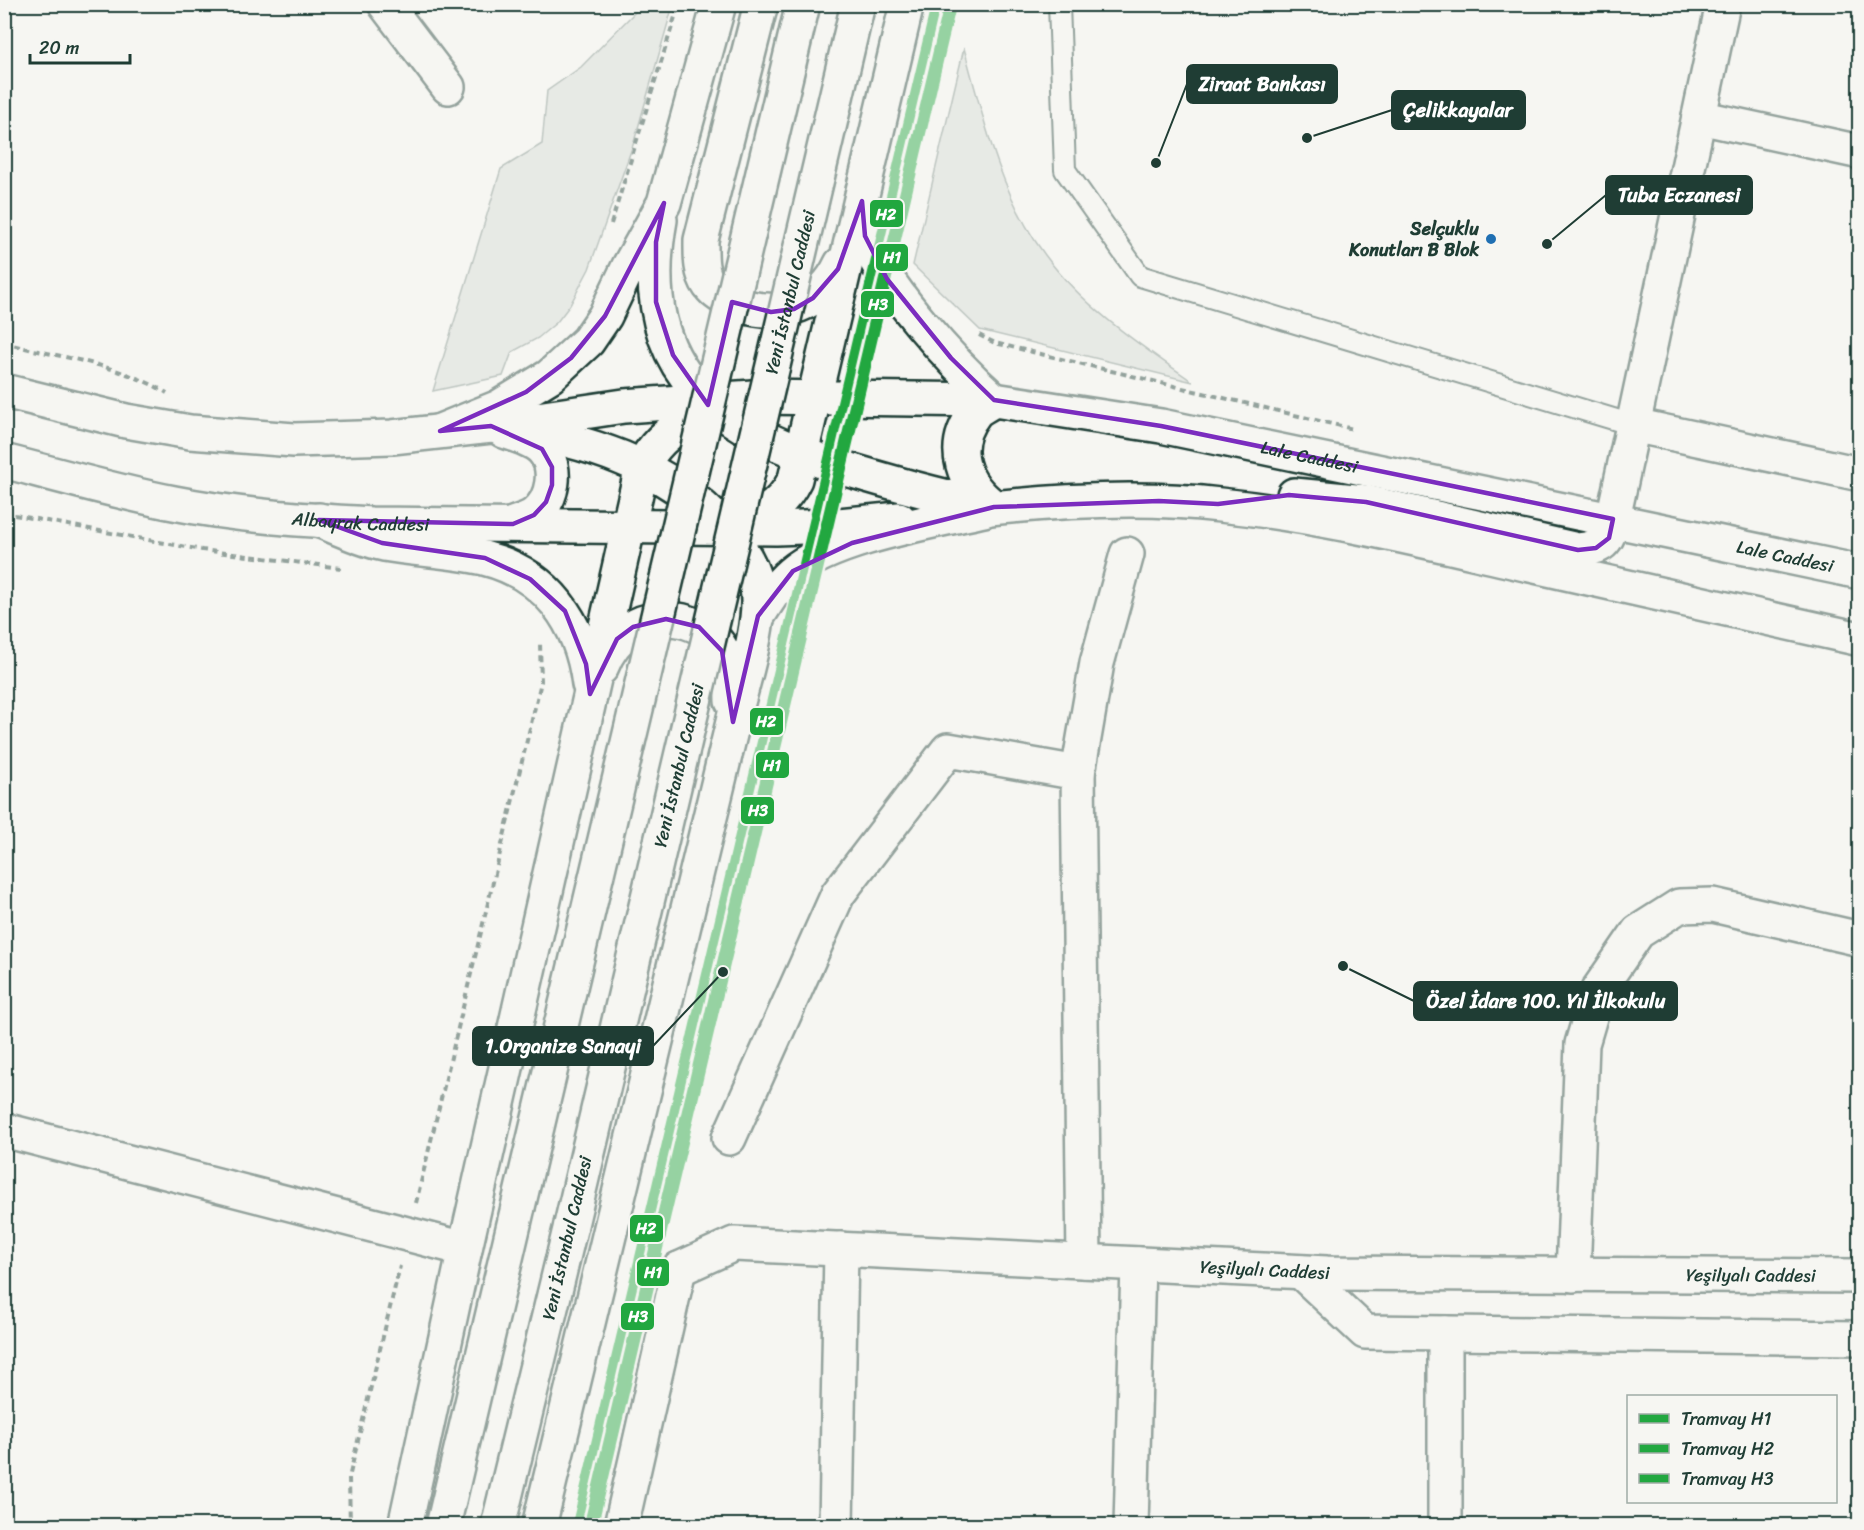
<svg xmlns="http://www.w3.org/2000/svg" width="1864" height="1530" font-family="Sriracha,sans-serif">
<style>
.green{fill:#d6dbd6;stroke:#7a8c85;stroke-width:1.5}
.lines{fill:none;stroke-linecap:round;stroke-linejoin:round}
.lane-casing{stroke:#1f3d34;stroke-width:24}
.street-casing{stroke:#1f3d34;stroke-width:38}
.secondary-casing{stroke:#1f3d34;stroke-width:38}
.highway-casing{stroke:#1f3d34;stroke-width:38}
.path{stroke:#1f3d34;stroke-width:4;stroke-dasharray:6 4.5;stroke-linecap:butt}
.lane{stroke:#f6f6f2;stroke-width:20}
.street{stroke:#f6f6f2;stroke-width:33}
.secondary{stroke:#f6f6f2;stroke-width:33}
.highway{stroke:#f6f6f2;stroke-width:33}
.highway-bridge-casing{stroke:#1f3d34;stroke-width:38;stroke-linecap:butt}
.highway-bridge{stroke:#f6f6f2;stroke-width:33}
.tram-1-casing{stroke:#f6f6f2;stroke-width:14}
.tram-2-casing{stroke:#f6f6f2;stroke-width:14}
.tram-3-casing{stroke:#f6f6f2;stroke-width:14}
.tram-1{stroke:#21a73f;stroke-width:9}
.tram-2{stroke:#21a73f;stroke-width:9}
.tram-3{stroke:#21a73f;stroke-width:9}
.marked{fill:none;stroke:#7b2cbf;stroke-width:4.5;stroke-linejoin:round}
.poi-dot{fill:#1f6fb2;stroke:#f6f6f2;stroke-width:2}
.labels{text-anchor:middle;stroke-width:6;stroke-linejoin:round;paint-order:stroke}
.poi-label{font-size:18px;font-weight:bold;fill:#1f3d34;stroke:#f6f6f2;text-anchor:end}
.street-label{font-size:18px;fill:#1f3d34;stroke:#f6f6f2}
.leader{fill:none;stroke:#1f3d34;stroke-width:2}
.callout-dot{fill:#1f3d34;stroke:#f6f6f2;stroke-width:2}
.callout{fill:#1f3d34;stroke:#1f3d34;stroke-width:2}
.callout-label{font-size:20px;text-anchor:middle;font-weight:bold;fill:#fff}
.line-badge{stroke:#f6f6f2;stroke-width:2}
.badge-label{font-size:16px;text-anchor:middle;font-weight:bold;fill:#fff}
</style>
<rect width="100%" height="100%" fill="#f6f6f2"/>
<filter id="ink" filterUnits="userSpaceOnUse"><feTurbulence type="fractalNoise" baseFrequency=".0167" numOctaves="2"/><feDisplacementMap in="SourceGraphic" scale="12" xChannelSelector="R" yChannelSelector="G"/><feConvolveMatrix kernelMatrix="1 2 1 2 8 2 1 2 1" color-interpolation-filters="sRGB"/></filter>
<g filter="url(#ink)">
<g class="green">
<polygon points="642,5 673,5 634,142 589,269 570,305 557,322 538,338 512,352 503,376 433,391 501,169 542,144 547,91 581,67"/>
<path d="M 964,48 C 983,118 1001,196 1045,255 C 1083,307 1140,345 1193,382 L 980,330 L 913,265 Z"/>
</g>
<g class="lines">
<defs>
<polyline id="lane" points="1059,4 1065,170 1140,276 1633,425"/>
<g id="street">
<polyline points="385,4 448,87"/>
<polyline points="1699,117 1860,152"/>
<polyline points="1613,519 1723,4"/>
<polyline points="1078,773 1097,663 1127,554"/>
<polyline points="4,1130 465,1249"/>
<polyline points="729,1138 838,894 948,750 1078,773 1084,1261"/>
<polyline points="1301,1272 1365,1332 1860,1338"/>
<polyline points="1573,1275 1582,1044 1598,990 1638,932 1679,906 1713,905 1860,939"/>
<polyline points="621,1526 679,1269"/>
<polyline points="836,1526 841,1249"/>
<polyline points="1131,1526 1138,1264"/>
<polyline points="1445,1526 1445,1333"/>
</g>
<g id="secondary">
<path id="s1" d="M 4,391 L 126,421 L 190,432 L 294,440 L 392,437 L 491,426 L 624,406 L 753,397 L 994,400 L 1161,426 L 1860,572"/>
<polyline points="1633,425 1860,474"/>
<path d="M 504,431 C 516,435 534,440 543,450 C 559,468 553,500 535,514 C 529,519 520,521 513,524"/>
<path id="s2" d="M 4,461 C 61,476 117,492 174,503 C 239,516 305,520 371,524 L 776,528 L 829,526 L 899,519"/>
<path d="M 1294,495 L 1366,502 L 1578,550 C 1603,547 1607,544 1613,519"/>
<path d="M 994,507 C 963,484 948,448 975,413 C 979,408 988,404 994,400"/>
<path d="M 965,511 C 1048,501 1137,495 1220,505 C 1325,516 1427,542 1530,565 C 1640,590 1750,615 1860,639"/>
<path id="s3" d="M 679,1269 L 734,1244 L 1327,1273 L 1860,1276"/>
</g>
<g id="highway">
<path d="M 761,4 L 701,240 C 701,255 700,272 709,285 C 717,296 728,301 740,305 C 782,319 822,305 841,264"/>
<path d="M 862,209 C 863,218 863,228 866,236 C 879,284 957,367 994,400"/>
<path d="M 660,220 C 632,375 721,432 853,471 C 900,485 946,498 994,507"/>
<path d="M 491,426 C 579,437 673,464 730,536 C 742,550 753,569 757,588 C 763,623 741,687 733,722 L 539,1526"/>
<polyline points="440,431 499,407 550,376 588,341 605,316 629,266 664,203 719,4"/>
<path d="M 319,520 C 340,529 361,539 384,544 C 417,550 451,550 484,558 C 547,574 581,622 589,684"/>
<path d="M 724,528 C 756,520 780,510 795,479 L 907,4"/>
<path d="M 758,616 C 768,600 777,585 791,573 C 832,538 931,522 984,510"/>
<path d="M 601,668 C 607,652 618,637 632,628 C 661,609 706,620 722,650 C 730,665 732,685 732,701"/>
<path d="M 405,1526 L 465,1249 L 642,467 C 664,423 708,409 753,397"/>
<polyline points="443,1526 518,1207"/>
<polyline points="498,1526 571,1225"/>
</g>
</defs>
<use href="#lane" class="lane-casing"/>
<use href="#street" class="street-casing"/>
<use href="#secondary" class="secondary-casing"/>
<use href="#highway" class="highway-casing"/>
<g class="path">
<polyline points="611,224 679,4"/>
<polyline points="979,335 995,343 1353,429"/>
<path d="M 4,343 C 58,357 119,364 167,393"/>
<polyline points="4,513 202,550 341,568"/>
<polyline points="416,1203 541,682 540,643"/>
<polyline points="350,1526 349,1478 400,1266"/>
</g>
<use href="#lane" class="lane"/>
<use href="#street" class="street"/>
<use href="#secondary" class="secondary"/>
<use href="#highway" class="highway"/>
<defs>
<g id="highway-bridge">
<polyline points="518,1207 803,4"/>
<path id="s4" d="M 571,1225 L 858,4"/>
</g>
</defs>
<use href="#highway-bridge" class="highway-bridge-casing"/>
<use href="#highway-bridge" class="highway-bridge"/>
<defs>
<polyline id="tram-1" points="593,1526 952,4"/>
<polyline id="tram-2" points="576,1526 936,4"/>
<polyline id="tram-3" points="588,1526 948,7"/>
</defs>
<use href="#tram-1" class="tram-1-casing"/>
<use href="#tram-2" class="tram-2-casing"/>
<use href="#tram-3" class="tram-3-casing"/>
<use href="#tram-1" class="tram-1"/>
<use href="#tram-2" class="tram-2"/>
<use href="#tram-3" class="tram-3"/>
</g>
</g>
<path d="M0 0H1864V1530H0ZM 862,201 L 865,236 L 887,279 L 951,358 L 994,400 L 1161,426 L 1613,519 L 1609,538 L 1596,548 L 1578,550 L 1366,502 L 1289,495 L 1218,504 L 1159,501 L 994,507 L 852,543 L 793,571 L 758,616 L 733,722 L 722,651 L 699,627 L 666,619 L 633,627 L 617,639 L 590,694 L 586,664 L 565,611 L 530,579 L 485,558 L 382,543 L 319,520 L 513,524 L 534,515 L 546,502 L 552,485 L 552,467 L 542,449 L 491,426 L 440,431 L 526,392 L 571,358 L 605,316 L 664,203 L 656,242 L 656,302 L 673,355 L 708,405 L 732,302 L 771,312 L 794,309 L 813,298 L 838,269 Z" fill="#f6f6f2" fill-opacity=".55" fill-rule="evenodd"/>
<path class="marked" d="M 862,201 L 865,236 L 887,279 L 951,358 L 994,400 L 1161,426 L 1613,519 L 1609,538 L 1596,548 L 1578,550 L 1366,502 L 1289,495 L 1218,504 L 1159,501 L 994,507 L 852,543 L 793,571 L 758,616 L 733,722 L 722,651 L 699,627 L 666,619 L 633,627 L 617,639 L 590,694 L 586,664 L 565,611 L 530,579 L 485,558 L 382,543 L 319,520 L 513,524 L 534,515 L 546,502 L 552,485 L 552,467 L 542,449 L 491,426 L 440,431 L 526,392 L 571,358 L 605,316 L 664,203 L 656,242 L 656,302 L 673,355 L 708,405 L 732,302 L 771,312 L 794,309 L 813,298 L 838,269 Z"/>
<circle class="poi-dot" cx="1491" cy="239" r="6"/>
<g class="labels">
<g class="poi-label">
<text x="1479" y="235">Selçuklu<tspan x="1479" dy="21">Konutları B Blok</tspan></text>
</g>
<g class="street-label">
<text dy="6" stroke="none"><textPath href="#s4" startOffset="958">Yeni İstanbul Caddesi</textPath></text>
<text dy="6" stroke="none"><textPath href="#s1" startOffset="1318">Lale Caddesi</textPath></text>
<text dy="6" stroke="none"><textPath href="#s2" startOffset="363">Albayrak Caddesi</textPath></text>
<text dy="6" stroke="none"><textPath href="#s1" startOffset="1804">Lale Caddesi</textPath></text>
<text dy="6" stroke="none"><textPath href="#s4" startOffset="472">Yeni İstanbul Caddesi</textPath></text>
<text transform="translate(567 1238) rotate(-77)" y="6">Yeni İstanbul Caddesi</text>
<text dy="6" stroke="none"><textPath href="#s3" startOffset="592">Yeşilyalı Caddesi</textPath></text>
<text dy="6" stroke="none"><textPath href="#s3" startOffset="1078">Yeşilyalı Caddesi</textPath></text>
</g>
</g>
<path class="leader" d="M1156 163L1187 84M1307 138L1392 110M1547 244L1606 195M1343 966L1414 1001M723 972L653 1046"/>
<g class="callout-dot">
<circle cx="1156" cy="163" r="6"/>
<circle cx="1307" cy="138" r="6"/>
<circle cx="1547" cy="244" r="6"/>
<circle cx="1343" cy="966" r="6"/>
<circle cx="723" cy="972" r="6"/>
</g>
<g class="callout">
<rect x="1187" y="65" width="150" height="38" rx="6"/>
<rect x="1392" y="91" width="133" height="38" rx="6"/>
<rect x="1606" y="176" width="146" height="38" rx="6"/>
<rect x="1414" y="982" width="263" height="38" rx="6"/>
<rect x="473" y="1027" width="180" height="38" rx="6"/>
</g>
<g class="callout-label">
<text x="1262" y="91">Ziraat Bankası</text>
<text x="1458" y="117">Çelikkayalar</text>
<text x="1679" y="202">Tuba Eczanesi</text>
<text x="1546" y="1008">Özel İdare 100. Yıl İlkokulu</text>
<text x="563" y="1053">1.Organize Sanayi</text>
</g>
<g class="line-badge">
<rect x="869" y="199" width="35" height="29" rx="6" fill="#21a73f"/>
<rect x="875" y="243" width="34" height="29" rx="6" fill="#21a73f"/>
<rect x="860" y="290" width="35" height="28" rx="6" fill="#21a73f"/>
<rect x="749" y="707" width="35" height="29" rx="6" fill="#21a73f"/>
<rect x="755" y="751" width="35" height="28" rx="6" fill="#21a73f"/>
<rect x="740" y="796" width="35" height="29" rx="6" fill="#21a73f"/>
<rect x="629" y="1214" width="35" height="29" rx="6" fill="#21a73f"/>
<rect x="636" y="1258" width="34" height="29" rx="6" fill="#21a73f"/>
<rect x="620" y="1302" width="35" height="29" rx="6" fill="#21a73f"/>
</g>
<g class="badge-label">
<text x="886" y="220">H2</text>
<text x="892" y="263">H1</text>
<text x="878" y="310">H3</text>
<text x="766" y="727">H2</text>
<text x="772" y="771">H1</text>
<text x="758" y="816">H3</text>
<text x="646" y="1234">H2</text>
<text x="653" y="1278">H1</text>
<text x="638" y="1322">H3</text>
</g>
<rect width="1864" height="1530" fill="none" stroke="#f6f6f2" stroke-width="24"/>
<rect x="12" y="12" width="1840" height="1506" fill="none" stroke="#1f3d34" stroke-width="2" filter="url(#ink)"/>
<rect x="1627" y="1395" width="210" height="108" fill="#f6f6f2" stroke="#a0aca6" stroke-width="1.5"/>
<rect x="1639" y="1414" width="30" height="9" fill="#21a73f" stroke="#a0aca6" stroke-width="1.5"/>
<text x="1681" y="1425" font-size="18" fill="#1f3d34">Tramvay H1</text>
<rect x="1639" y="1444" width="30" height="9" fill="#21a73f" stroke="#a0aca6" stroke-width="1.5"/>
<text x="1681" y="1455" font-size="18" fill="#1f3d34">Tramvay H2</text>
<rect x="1639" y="1474" width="30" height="9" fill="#21a73f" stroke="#a0aca6" stroke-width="1.5"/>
<text x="1681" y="1485" font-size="18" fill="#1f3d34">Tramvay H3</text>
<path d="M30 54v9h100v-9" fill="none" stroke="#1f3d34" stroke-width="3"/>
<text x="39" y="54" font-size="18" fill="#1f3d34" stroke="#f6f6f2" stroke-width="4.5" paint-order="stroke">20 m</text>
</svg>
